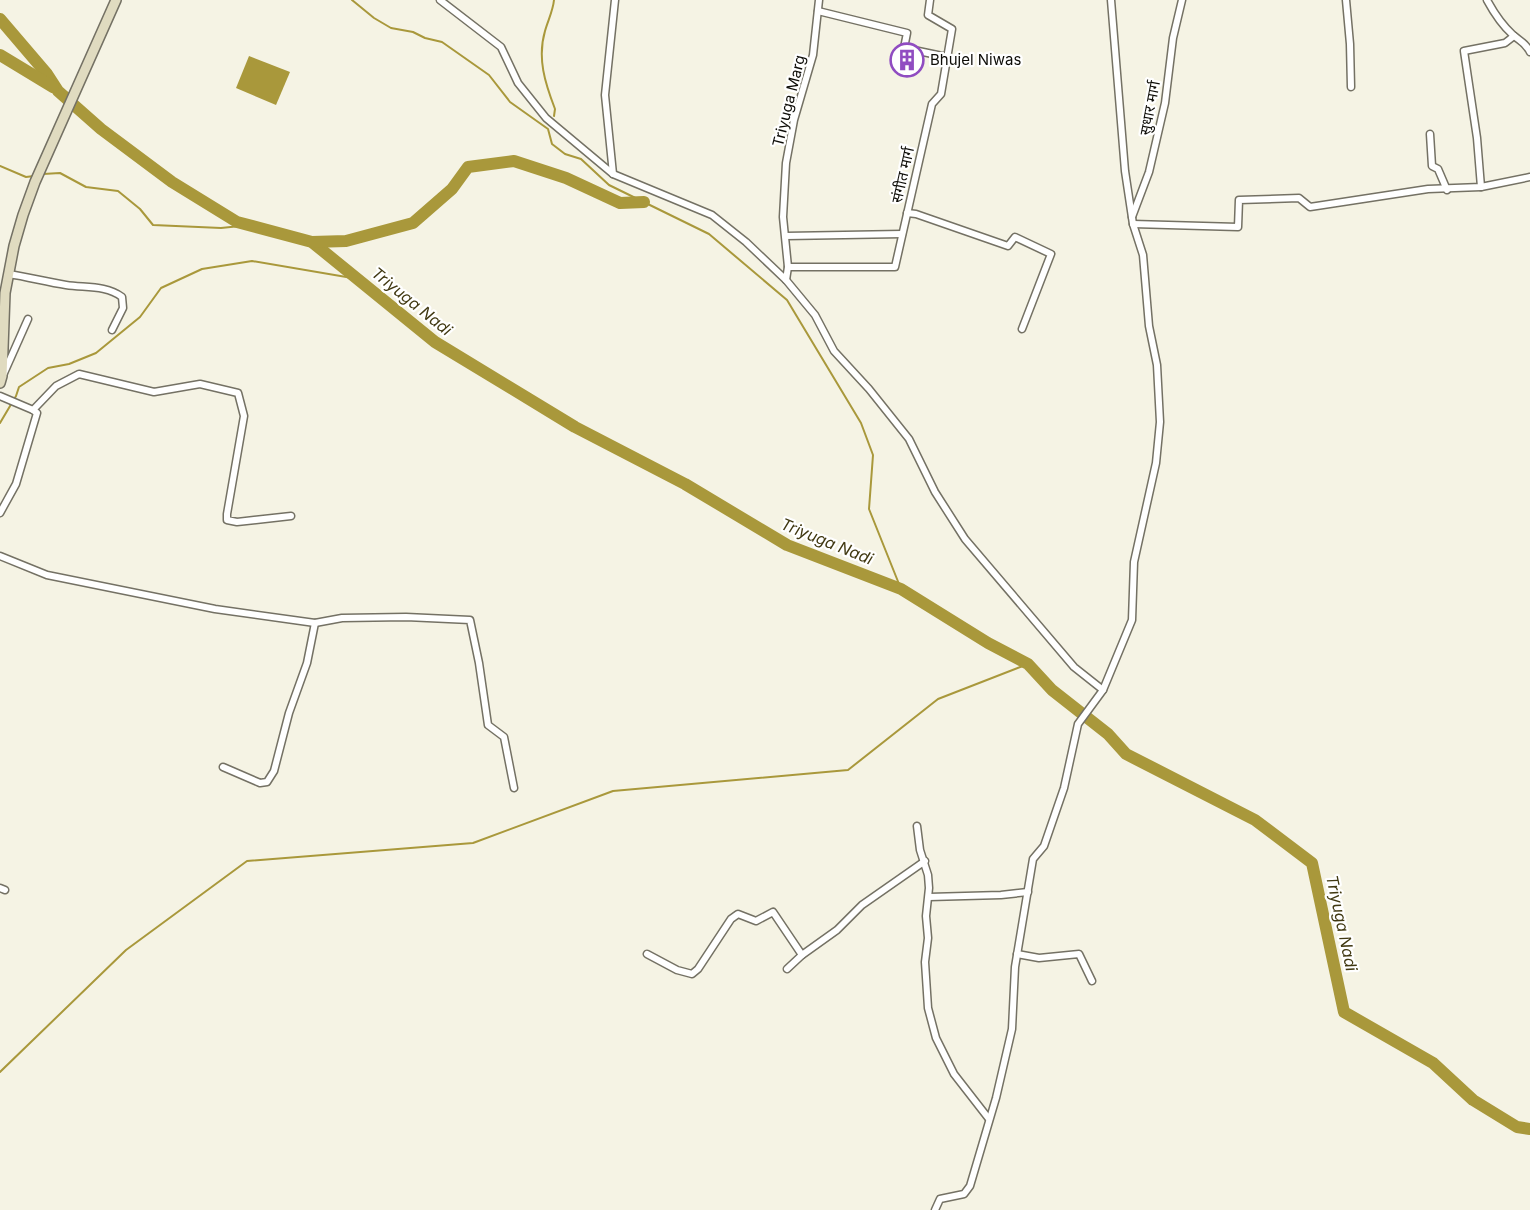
<svg xmlns="http://www.w3.org/2000/svg" width="1530" height="1210" font-family="Inter,'Noto Sans Devanagari',sans-serif">
<style>
.water{fill:#a9983b}
.lines{fill:none;stroke-linecap:round;stroke-linejoin:round}
.stream{stroke:#a9983b;stroke-width:2}
.river{stroke:#a9983b;stroke-width:12}
.street-casing{stroke:#747164;stroke-width:9}
.secondary-casing{stroke:#747164;stroke-width:12}
.street{stroke:#fff;stroke-width:6}
.secondary{stroke:#e0dbc0;stroke-width:9}
.labels{text-anchor:middle;stroke-width:4.5;stroke-linejoin:round;paint-order:stroke}
.poi-label{font-size:15px;fill:#0d0c07;stroke:#fff;text-anchor:start}
.street-label{font-size:15px;fill:#0d0c07;stroke:#fff}
.water-label{font-size:16px;font-style:italic;fill:#403811;stroke:#fff}
</style>
<rect width="100%" height="100%" fill="#f5f3e4"/>
<polygon class="water" points="249,56 290,72 276,105 236,88"/>
<g class="lines">
<g class="stream">
<polyline points="352,0 374,18 391,28 413,32 425,38 442,42 489,75 510,102 548,129 552,144 565,154 581,159 609,185 709,234 787,300 861,423 873,455 869,509 901,589"/>
<path d="M 554,116 L 555,109 C 545,83 537,58 545,31 C 548,20 553,11 554,0"/>
<polyline points="0,166 26,177 34,176"/>
<polyline points="43,174 60,173 86,187 118,191 140,209 153,225 221,228 250,225"/>
<polyline points="0,423 16,396 19,387 48,368 69,364 96,353 140,317 161,288 202,269 252,261 358,279"/>
<polyline points="0,1072 126,950 247,861 473,843 613,791 848,770 938,699 1028,664"/>
</g>
<g class="river">
<polyline points="0,19 47,74 58,91 101,129 172,182 237,222 312,242 435,342 575,427 685,484 787,545 901,589 988,643 1028,664 1052,690 1108,734 1126,754 1255,820 1312,863 1344,1012 1433,1063 1473,1100 1517,1127 1530,1129"/>
<polyline points="0,55 53,87"/>
<polyline points="312,242 346,241 413,223 452,189 468,167 514,161 566,178 620,203 644,202"/>
</g>
<defs>
<g id="street">
<polyline points="440,0 501,47 518,83 546,118 613,174 712,215 746,242 786,280 815,315 834,351 869,389 909,439 935,492 965,539 1074,667 1103,690"/>
<polyline points="1346,0 1350,44 1351,87"/>
<path d="M 1487,0 C 1494,13 1502,25 1513,35 C 1520,41 1526,43 1530,52"/>
<polyline points="818,11 907,33 904,48 947,57"/>
<polyline points="1430,134 1432,166 1438,169 1447,190"/>
<polyline points="613,174 605,95 615,0"/>
<polyline points="1481,187 1477,138 1464,51 1505,43 1514,36"/>
<polyline points="907,213 916,214 1008,246 1015,237 1051,254 1022,329"/>
<polyline points="1132,217 1149,172 1165,103 1173,38 1182,0"/>
<polyline points="1133,224 1238,227 1239,200 1299,198 1310,207 1428,189 1481,187 1530,177"/>
<polyline points="786,236 902,234"/>
<polyline points="788,267 895,267 932,104 941,94 952,29 928,15 930,0"/>
<path d="M 9,274 C 28,277 47,282 66,285 C 85,288 106,285 122,297 L 123,308 L 112,330"/>
<polyline points="786,280 788,267 783,217 786,163 794,120 813,55 819,0"/>
<polyline points="4,373 28,319"/>
<polyline points="0,396 33,410 56,386 79,374 154,392 200,384 238,393 244,416 227,514 227,520 237,522 291,516"/>
<polyline points="0,513 16,484 37,413 33,410"/>
<polyline points="0,556 47,575 215,609 315,623 342,618 406,617 470,620 479,663 488,725 504,737 514,788"/>
<polyline points="223,767 260,783 267,782 274,771 289,713 307,663 315,623"/>
<polyline points="917,826 920,850 928,875 929,888 926,916 928,938 925,962 928,1008 936,1038 954,1074 989,1119"/>
<polyline points="0,888 5,890"/>
<polyline points="929,897 1001,895 1028,892"/>
<polyline points="647,954 677,970 692,974 698,969 731,919 738,914 756,921 773,912 802,955"/>
<polyline points="1017,954 1039,958 1079,954 1092,981"/>
<polyline points="787,969 802,955 837,930 862,905 925,861"/>
<polyline points="935,1210 940,1199 964,1194 970,1186 996,1098 1012,1029 1015,967 1033,859 1044,846 1064,788 1078,724 1103,690 1132,620 1134,562 1156,463 1160,422 1157,365 1149,326 1143,255 1133,224 1125,171 1111,0"/>
</g>
<polyline id="secondary" points="0,383 2,376 5,293 14,246 23,215 35,182 116,0"/>
</defs>
<use href="#street" class="street-casing"/>
<use href="#secondary" class="secondary-casing"/>
<use href="#street" class="street"/>
<use href="#secondary" class="secondary"/>
</g>
<defs>
<symbol id="building-ring" viewBox="-11 -11 22 22"><circle r="9.5" fill="#fff" stroke="#904cc1" stroke-width="1.5"/><path d="M-4-6H4V6H1V3H-1V6H-4ZM-2.5-4.3h1.7v1.8h-1.7ZM.8-4.3h1.7v1.8H.8ZM-2.5-1h1.7V.8h-1.7ZM.8-1h1.7V.8H.8Z" fill="#904cc1"/></symbol>
</defs>
<g fill-rule="evenodd">
<use href="#building-ring" x="888" y="41" width="38" height="38"/>
</g>
<g class="labels">
<g class="poi-label">
<text x="930" y="65">Bhujel Niwas</text>
</g>
<g class="street-label">
<text transform="translate(789 101) rotate(-76)" y="5">Triyuga Marg</text>
<text transform="translate(1150 108) rotate(-79)" y="5">सुधार मार्ग</text>
<text transform="translate(903 175) rotate(-77)" y="5">संगीत मार्ग</text>
</g>
<g class="water-label">
<text transform="translate(412 301) rotate(39)" y="6">Triyuga Nadi</text>
<text transform="translate(827 541) rotate(22)" y="6">Triyuga Nadi</text>
<text transform="translate(1342 923) rotate(78)" y="6">Triyuga Nadi</text>
</g>
</g>
</svg>
